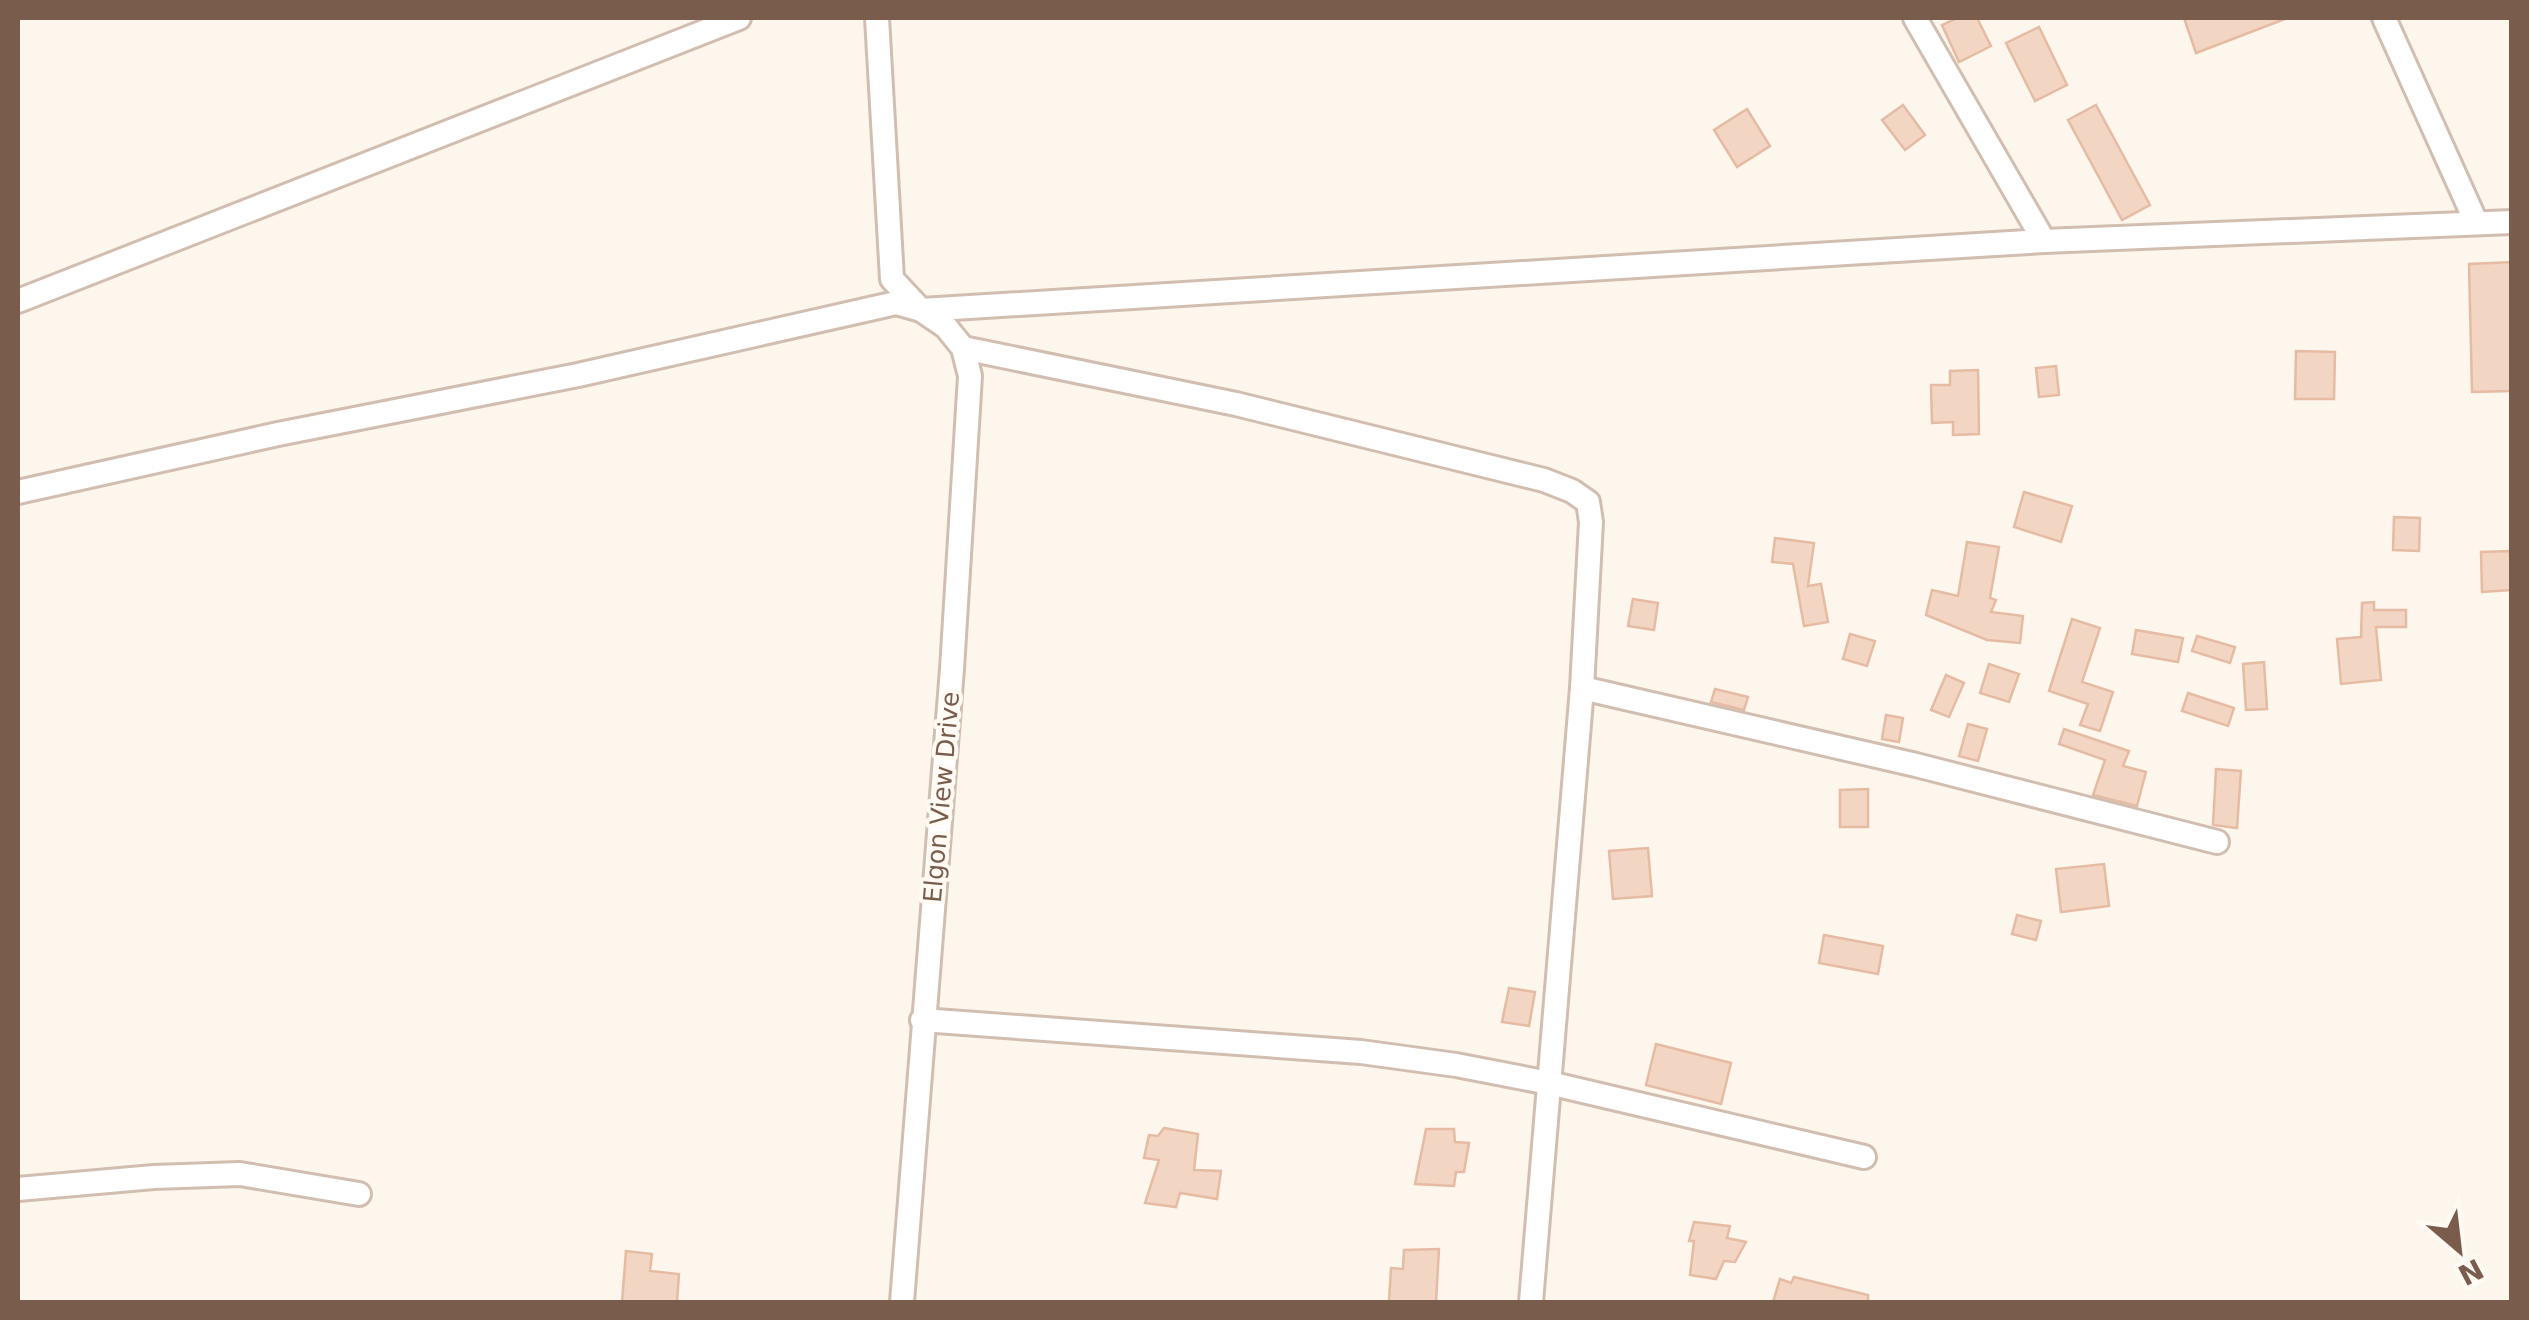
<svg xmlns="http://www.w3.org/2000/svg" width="2529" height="1320" font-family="'DejaVu Sans',sans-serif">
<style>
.building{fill:#f3d5c3;stroke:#e6bba3;stroke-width:2.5}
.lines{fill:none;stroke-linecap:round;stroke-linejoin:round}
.minor-casing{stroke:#d1beb0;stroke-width:28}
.minor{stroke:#fff;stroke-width:22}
.labels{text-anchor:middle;stroke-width:8;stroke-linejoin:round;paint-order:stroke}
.street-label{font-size:25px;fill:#7a5c4d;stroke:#fffaf3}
</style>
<rect width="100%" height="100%" fill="#fdf6ec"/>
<g class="building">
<polygon points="1957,18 1977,18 1991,46 1959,62 1942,25"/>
<polygon points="2184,18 2284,18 2285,19 2196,53"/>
<polygon points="2039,27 2067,85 2035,101 2006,43"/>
<polygon points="1903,105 1925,135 1905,150 1882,120"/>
<polygon points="2096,105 2150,205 2122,220 2068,120"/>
<polygon points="1747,109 1770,146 1737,167 1714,130"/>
<polygon points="2512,262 2512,391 2472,392 2469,264"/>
<polygon points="2296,351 2335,352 2334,399 2295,399"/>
<polygon points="2056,366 2059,395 2039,397 2036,368"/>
<polygon points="1978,370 1979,434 1953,435 1953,422 1932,423 1931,385 1950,385 1950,371"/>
<polygon points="2024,492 2072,506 2061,542 2014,527"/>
<polygon points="2394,517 2420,518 2419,551 2393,550"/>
<polygon points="1775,538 1814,543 1808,586 1821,584 1828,622 1804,626 1793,564 1772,562"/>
<polygon points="1967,542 1999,547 1990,598 1996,600 1991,612 2023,616 2020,643 1987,640 1926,615 1932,590 1958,596"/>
<polygon points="2510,551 2511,590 2482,592 2481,552"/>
<polygon points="1633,599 1658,603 1654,630 1628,626"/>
<polygon points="2374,602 2374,610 2406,610 2406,627 2376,627 2381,680 2341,684 2337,639 2361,637 2362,603"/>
<polygon points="2072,619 2100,628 2082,682 2113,692 2100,731 2080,725 2088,704 2049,691"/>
<polygon points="2136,630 2183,638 2178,662 2132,654"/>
<polygon points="1850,634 1875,641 1867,666 1843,659"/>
<polygon points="2197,636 2235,647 2230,663 2192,651"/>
<polygon points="2264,662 2267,709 2246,710 2243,664"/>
<polygon points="1989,664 2019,674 2009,702 1980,693"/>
<polygon points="1946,675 1964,683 1949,717 1931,710"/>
<polygon points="1715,689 1748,697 1744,710 1711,702"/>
<polygon points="2188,693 2234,708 2228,726 2182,711"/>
<polygon points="1886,715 1903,718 1899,742 1882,739"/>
<polygon points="1968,724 1987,729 1978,761 1959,756"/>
<polygon points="2064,729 2129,751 2123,766 2146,772 2137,806 2093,795 2105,760 2059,744"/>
<polygon points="2216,769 2241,771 2237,828 2213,825"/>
<polygon points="1868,789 1868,827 1840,827 1840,790"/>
<polygon points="1648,848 1652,896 1613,899 1609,851"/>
<polygon points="2104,864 2109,906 2061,912 2056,869"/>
<polygon points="2017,915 2041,921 2036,940 2012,934"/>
<polygon points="1824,935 1883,946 1878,974 1819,963"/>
<polygon points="1509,988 1535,992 1529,1026 1502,1022"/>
<polygon points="1656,1044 1731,1063 1721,1104 1646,1085"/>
<polygon points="1164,1128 1198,1134 1194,1170 1221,1171 1217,1199 1180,1193 1176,1207 1145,1203 1159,1160 1144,1158 1149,1135 1158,1136"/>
<polygon points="1426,1129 1454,1129 1455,1142 1469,1143 1464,1172 1456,1172 1454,1186 1415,1184"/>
<polygon points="1694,1222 1730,1226 1727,1238 1746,1242 1735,1262 1724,1261 1716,1279 1690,1275 1694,1241 1689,1241"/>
<polygon points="1439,1249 1436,1302 1389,1302 1391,1268 1403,1269 1404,1250"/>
<polygon points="626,1251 652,1254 650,1271 679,1274 677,1302 622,1302"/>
<polygon points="1794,1277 1868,1295 1868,1302 1773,1302 1780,1279 1791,1283"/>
</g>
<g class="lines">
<defs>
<g id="minor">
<polyline points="877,18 892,279 921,310 946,327 963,348 970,376 952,669 902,1302"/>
<polyline points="1915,18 2044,241"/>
<polyline points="2384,18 2476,222"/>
<polyline points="18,301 739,18"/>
<polyline points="963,348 1236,404 1544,480 1572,491 1588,502 1591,522 1582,688 1531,1302"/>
<polyline points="18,492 278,434 578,375 896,303 921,310 2044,241 2512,222"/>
<polyline points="1582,688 1916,765 2217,842"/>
<polyline points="922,1020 1361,1052 1456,1065 1549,1083 1864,1157"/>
<polyline points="18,1189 154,1177 240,1174 359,1194"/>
</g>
</defs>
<use href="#minor" class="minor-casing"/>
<use href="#minor" class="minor"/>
</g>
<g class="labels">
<g class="street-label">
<text transform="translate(941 797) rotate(-85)" y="9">Elgon View Drive</text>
</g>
</g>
<rect width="2529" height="1320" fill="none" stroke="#7a5c4d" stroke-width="40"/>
<g transform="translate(2459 1250) rotate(152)" stroke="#fffaf3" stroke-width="8" paint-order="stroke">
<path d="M0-8L18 38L0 25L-18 38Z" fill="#7a5c4d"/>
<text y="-15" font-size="28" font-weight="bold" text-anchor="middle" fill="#7a5c4d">N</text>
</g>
</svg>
